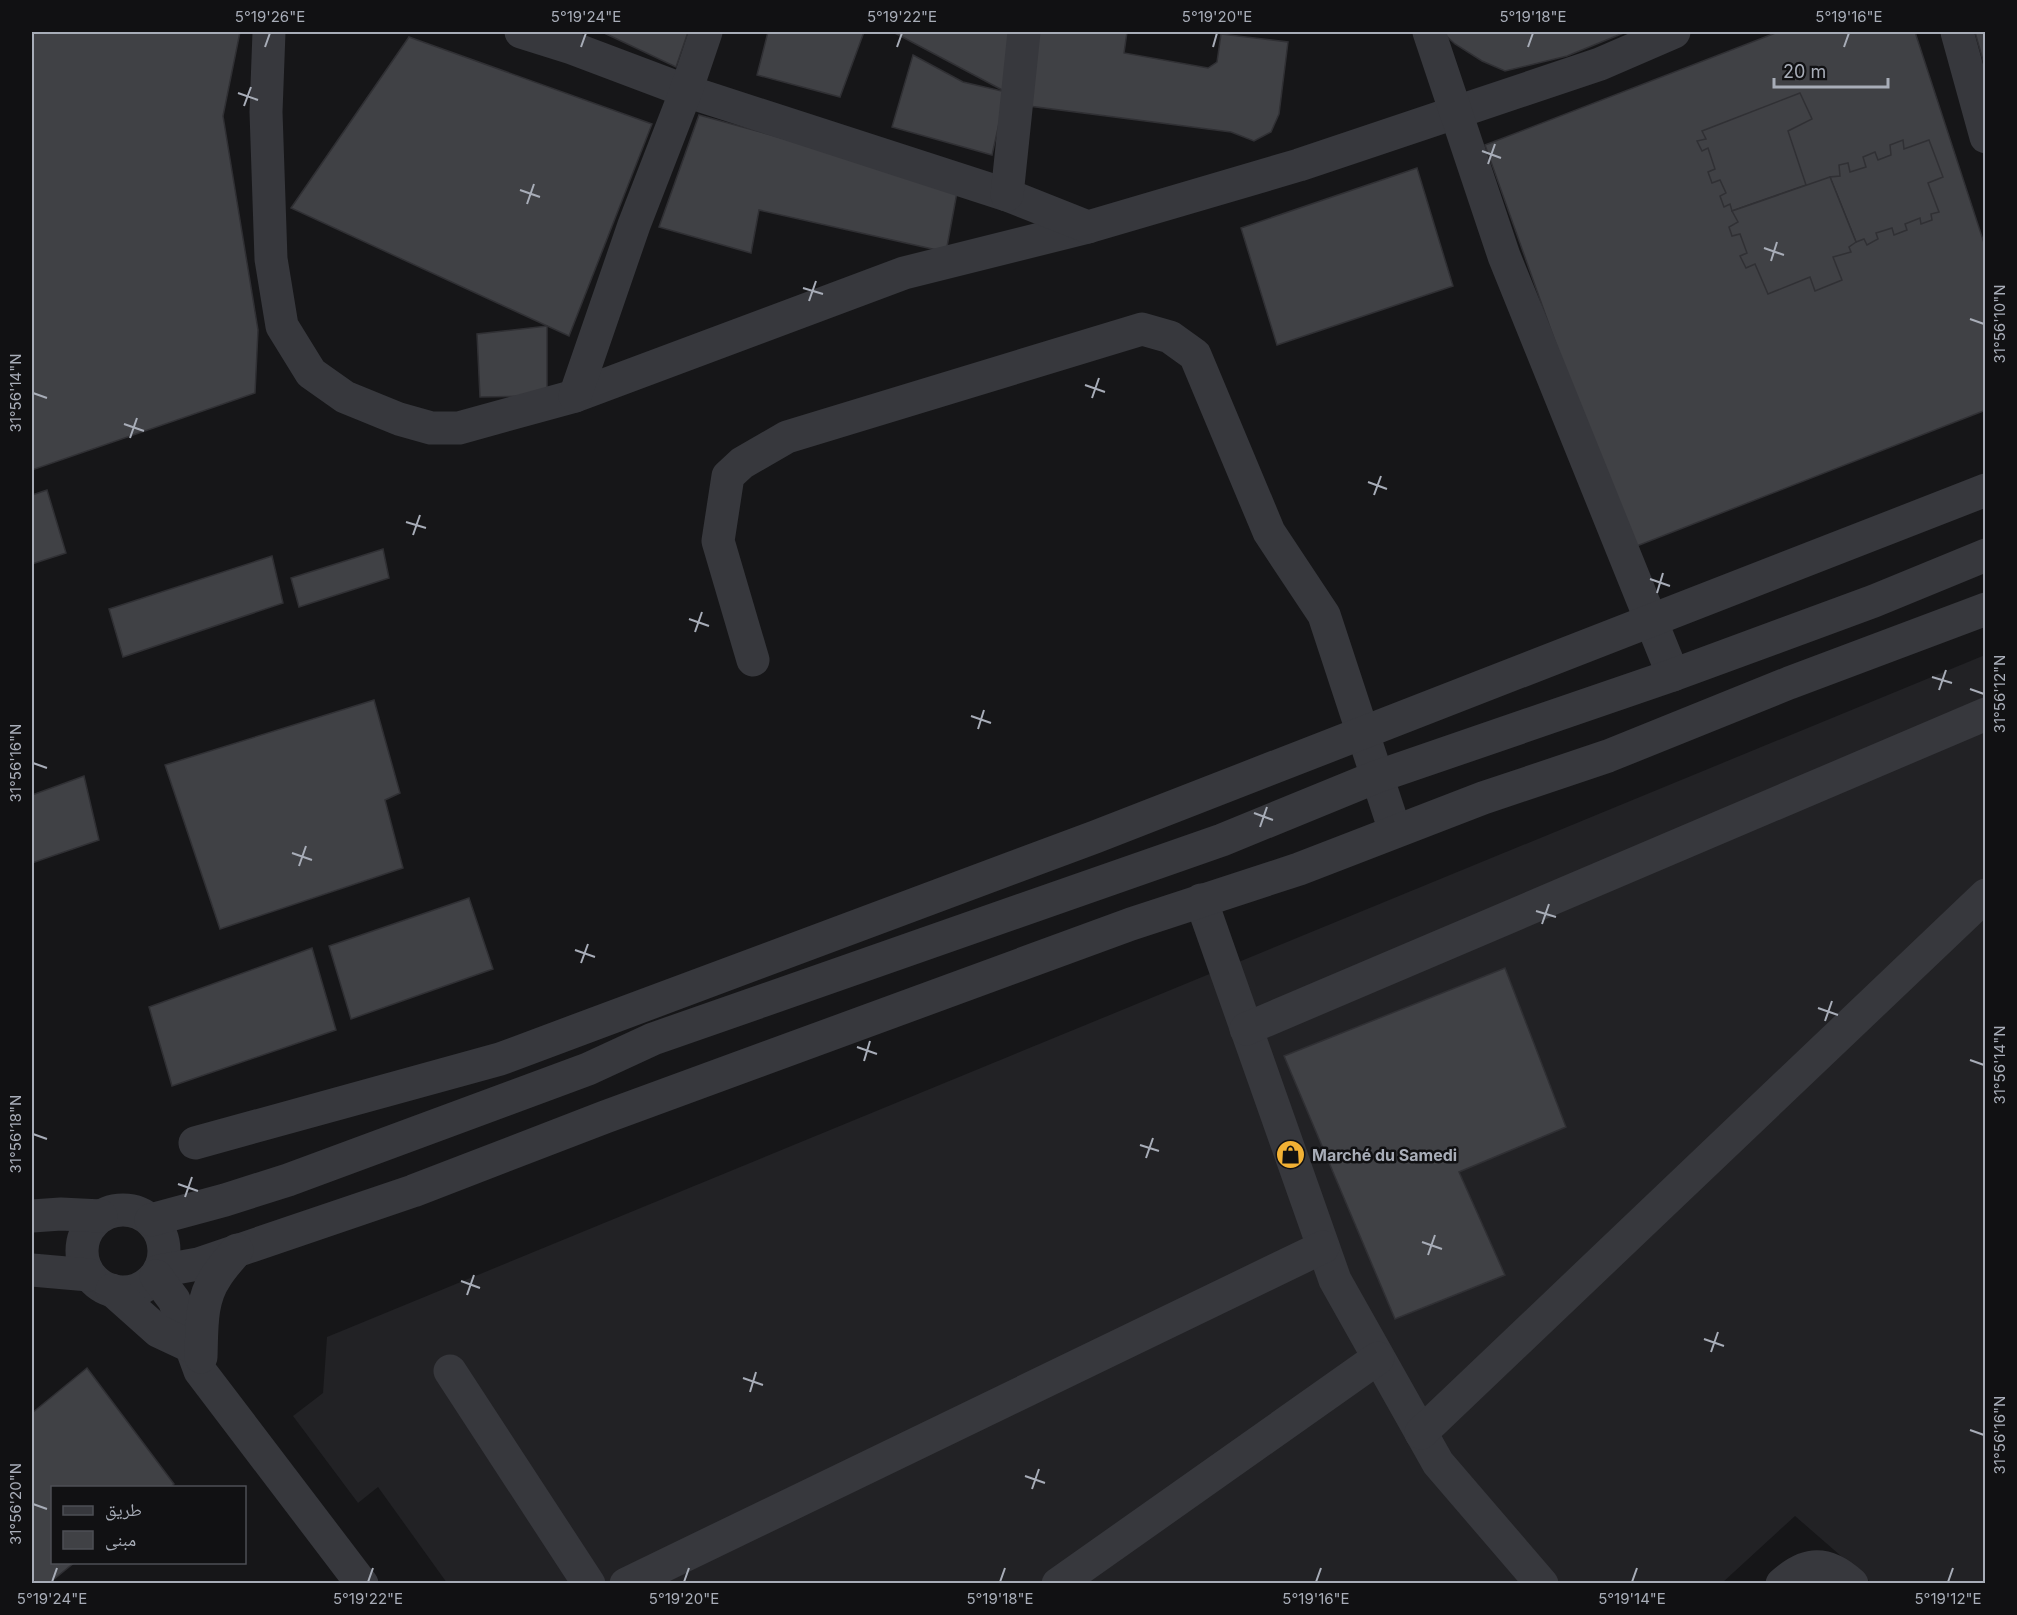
<svg xmlns="http://www.w3.org/2000/svg" width="2017" height="1615" font-family="Inter,'Noto Naskh Arabic',sans-serif">
<style>
.built{fill:#222225}
.building{fill:#404145;stroke:#303034;stroke-width:1.5}
.lines{fill:none;stroke-linecap:round;stroke-linejoin:round}
.minor{stroke:#37383d;stroke-width:33}
.ticks{fill:none;stroke:#a8adb8;stroke-width:2}
.labels{text-anchor:middle;stroke-width:5;stroke-linejoin:round;paint-order:stroke}
.poi-label{font-size:16px;font-weight:bold;fill:#a8adb8;stroke:#111113;text-anchor:start}
.neatline{fill:none;stroke:#a8adb8;stroke-width:2}
.ticks-label{font-size:15px;text-anchor:middle;fill:#a8adb8}
</style>
<rect width="100%" height="100%" fill="#161618"/>
<polygon class="built" points="1985,655 1985,1583 1872,1583 1795,1516 1722,1583 447,1583 378,1487 358,1503 293,1416 323,1393 327,1337"/>
<g class="building">
<polygon points="32,32 240,32 223,116 258,330 255,393 32,470"/>
<polygon points="602,32 688,32 676,67"/>
<polygon points="768,32 864,32 840,97 757,75"/>
<polygon points="893,32 1015,32 1006,92"/>
<polygon points="1031,32 1127,32 1124,53 1208,68 1217,62 1221,34 1288,42 1279,114 1271,132 1254,141 1231,132 1021,105"/>
<polygon points="1442,32 1626,32 1567,56 1505,71 1482,61 1455,44"/>
<polygon points="1778,32 1915,32 1986,249 1986,410 1629,549 1485,145"/>
<polygon points="1975,32 1986,32 1986,71"/>
<polygon points="409,37 652,124 569,336 291,208"/>
<polygon points="913,55 963,82 1006,92 992,155 892,127"/>
<polygon points="1800,93 1812,119 1788,131 1806,185 1732,211 1730,204 1724,207 1720,196 1726,193 1720,180 1712,183 1708,172 1715,169 1708,148 1702,151 1697,141 1706,139 1702,131"/>
<polygon points="699,115 958,187 946,252 759,210 751,253 659,227"/>
<polygon points="1903,140 1904,149 1929,140 1943,177 1928,183 1939,212 1931,214 1932,220 1921,224 1920,218 1905,224 1907,230 1894,235 1892,228 1876,233 1878,239 1867,245 1864,239 1856,242 1830,177 1840,176 1839,165 1848,163 1850,172 1866,167 1863,157 1875,152 1878,160 1891,155 1890,145"/>
<polygon points="1417,168 1453,286 1277,345 1241,228"/>
<polygon points="1830,177 1856,242 1849,247 1851,252 1833,257 1842,280 1815,291 1810,277 1768,294 1755,264 1746,268 1740,256 1747,253 1740,234 1732,236 1729,227 1738,222 1732,211"/>
<polygon points="547,326 547,396 480,397 477,334"/>
<polygon points="47,490 66,553 32,564 32,495"/>
<polygon points="383,549 389,578 299,607 291,578"/>
<polygon points="272,556 283,603 123,657 109,609"/>
<polygon points="374,700 400,793 385,800 403,868 220,929 165,765"/>
<polygon points="84,776 99,840 32,863 32,795"/>
<polygon points="469,898 493,969 351,1019 329,946"/>
<polygon points="312,948 336,1030 172,1086 149,1007"/>
<polygon points="1505,968 1566,1127 1459,1172 1505,1275 1395,1319 1284,1056"/>
<polygon points="87,1368 174,1484 170,1488 52,1488 52,1562 75,1562 48,1584 36,1584 32,1578 32,1413"/>
</g>
<g class="lines">
<g class="minor">
<polyline points="269,32 266,112 271,259 282,326 311,373 345,397 399,419 431,428 459,428 575,396 904,273 1088,227"/>
<polyline points="521,32 572,48 686,91 1007,195 1088,227 1299,165 1454,113 1600,64 1674,32"/>
<polyline points="1429,32 1504,256 1673,675"/>
<polyline points="1957,32 1986,137"/>
<polyline points="1007,195 1024,32"/>
<polyline points="575,396 634,225 686,91 706,32"/>
<polyline points="753,660 718,541 728,476 742,463 787,437 1142,329 1170,337 1195,355 1269,532 1324,615 1395,831"/>
<polyline points="1201,900 1335,1280 1438,1463 1542,1584"/>
<polyline points="1246,1029 1986,714"/>
<polyline points="195,1143 500,1059 1095,837 1986,490"/>
<circle cx="123" cy="1251" r="41"/>
<polyline points="32,1216 61,1214 101,1216"/>
<polyline points="151,1220 225,1200 288,1180 588,1069 653,1039 1222,840 1376,777 1673,675 1874,601 1986,555"/>
<polyline points="32,1270 89,1275"/>
<polyline points="159,1271 198,1264 413,1191 605,1117 1131,924 1299,869 1483,798 1608,756 1789,683 1986,609"/>
<polyline points="156,1276 174,1300 200,1371 362,1584"/>
<polyline points="112,1290 158,1331 190,1346"/>
<path d="M 201,1357 C 202,1330 200,1300 216,1277 C 222,1267 230,1259 237,1250"/>
<polyline points="450,1371 589,1584"/>
<polyline points="1421,1433 1986,895"/>
<polyline points="626,1584 1323,1247"/>
<polyline points="1058,1584 1378,1358"/>
<path d="M 1782,1584 C 1807,1561 1827,1561 1852,1584"/>
</g>
</g>
<path class="ticks" d="M 265,47 L 270,33M 581,47 L 586,33M 897,47 L 902,33M 1213,47 L 1217,33M 1528,47 L 1533,33M 1844,47 L 1849,33M 238,93 L 258,100M 244,106 L 251,87M 1482,151 L 1501,158M 1488,164 L 1495,144M 520,190 L 540,197M 527,204 L 534,184M 1764,248 L 1784,255M 1771,261 L 1777,242M 803,288 L 823,294M 809,301 L 816,281M 1970,319 L 1984,324M 1085,385 L 1105,392M 33,393 L 47,398M 1092,398 L 1099,378M 124,424 L 144,431M 130,438 L 137,418M 1368,482 L 1387,489M 1374,495 L 1381,476M 406,522 L 426,528M 413,535 L 420,515M 1650,579 L 1670,586M 1657,593 L 1663,573M 689,619 L 709,626M 695,632 L 702,612M 1932,677 L 1952,683M 1970,689 L 1984,694M 1939,690 L 1946,670M 971,716 L 991,723M 978,729 L 984,710M 33,763 L 47,768M 1254,813 L 1273,820M 1260,827 L 1267,807M 292,853 L 312,860M 299,866 L 306,846M 1536,911 L 1556,917M 1542,924 L 1549,904M 575,950 L 595,957M 581,963 L 588,944M 1818,1008 L 1838,1015M 1825,1021 L 1832,1001M 857,1047 L 877,1054M 1970,1060 L 1984,1065M 864,1061 L 870,1041M 33,1134 L 47,1139M 1140,1145 L 1159,1151M 1146,1158 L 1153,1138M 178,1184 L 198,1191M 185,1197 L 192,1177M 1422,1242 L 1442,1249M 1428,1255 L 1435,1235M 461,1281 L 480,1288M 467,1295 L 474,1275M 1704,1339 L 1724,1346M 1711,1352 L 1718,1332M 743,1378 L 763,1385M 750,1392 L 756,1372M 1970,1430 L 1984,1435M 1025,1476 L 1045,1483M 1032,1489 L 1039,1469M 33,1504 L 47,1509M 52,1582 L 57,1568M 368,1582 L 373,1568M 684,1582 L 689,1568M 1000,1582 L 1005,1568M 1316,1582 L 1321,1568M 1632,1582 L 1637,1568M 1948,1582 L 1953,1568"/>
<defs>
<symbol id="shop-disc" viewBox="-11 -11 22 22"><circle r="9.5" fill="#f2b134" stroke="#111113"/><path d="M-5-2.5h2.3a2.7 3.5 0 0 1 5.4 0H5L5.5 6h-11ZM-1.5-2.5h3a1.5 2.3 0 0 0-3 0Z" fill="#111"/></symbol>
</defs>
<g fill-rule="evenodd">
<use href="#shop-disc" x="1274" y="1138" width="33" height="33"/>
</g>
<g class="labels">
<g class="poi-label">
<text x="1312" y="1161">Marché du Samedi</text>
</g>
</g>
<rect width="2017" height="1615" fill="none" stroke="#111113" stroke-width="66"/>
<rect x="51" y="1486" width="195" height="78" fill="#111113" stroke="#4d4f55" stroke-width="1.5"/>
<rect x="63" y="1506" width="30" height="9" fill="#37383d" stroke="#4d4f55" stroke-width="1.5"/>
<text x="105" y="1516" font-size="18" fill="#a8adb8">طريق</text>
<rect x="63" y="1531" width="30" height="18" fill="#404145" stroke="#4d4f55" stroke-width="1.5"/>
<text x="105" y="1546" font-size="18" fill="#a8adb8">مبنى</text>
<path d="M1774 78v9h114v-9" fill="none" stroke="#a8adb8" stroke-width="3"/>
<text x="1783" y="78" font-size="18" fill="#a8adb8" stroke="#111113" stroke-width="4.5" paint-order="stroke">20 m</text>
<rect x="33" y="33" width="1951" height="1549" class="neatline"/>
<g class="ticks-label">
<text x="270" y="22">5°19'26"E</text>
<text x="586" y="22">5°19'24"E</text>
<text x="902" y="22">5°19'22"E</text>
<text x="1217" y="22">5°19'20"E</text>
<text x="1533" y="22">5°19'18"E</text>
<text x="1849" y="22">5°19'16"E</text>
<text transform="translate(2000 324) rotate(-90)" y="5">31°56'10"N</text>
<text transform="translate(16 393) rotate(-90)" y="5">31°56'14"N</text>
<text transform="translate(2000 694) rotate(-90)" y="5">31°56'12"N</text>
<text transform="translate(16 763) rotate(-90)" y="5">31°56'16"N</text>
<text transform="translate(2000 1065) rotate(-90)" y="5">31°56'14"N</text>
<text transform="translate(16 1134) rotate(-90)" y="5">31°56'18"N</text>
<text transform="translate(2000 1435) rotate(-90)" y="5">31°56'16"N</text>
<text transform="translate(16 1504) rotate(-90)" y="5">31°56'20"N</text>
<text x="52" y="1604">5°19'24"E</text>
<text x="368" y="1604">5°19'22"E</text>
<text x="684" y="1604">5°19'20"E</text>
<text x="1000" y="1604">5°19'18"E</text>
<text x="1316" y="1604">5°19'16"E</text>
<text x="1632" y="1604">5°19'14"E</text>
<text x="1948" y="1604">5°19'12"E</text>
</g>
</svg>
